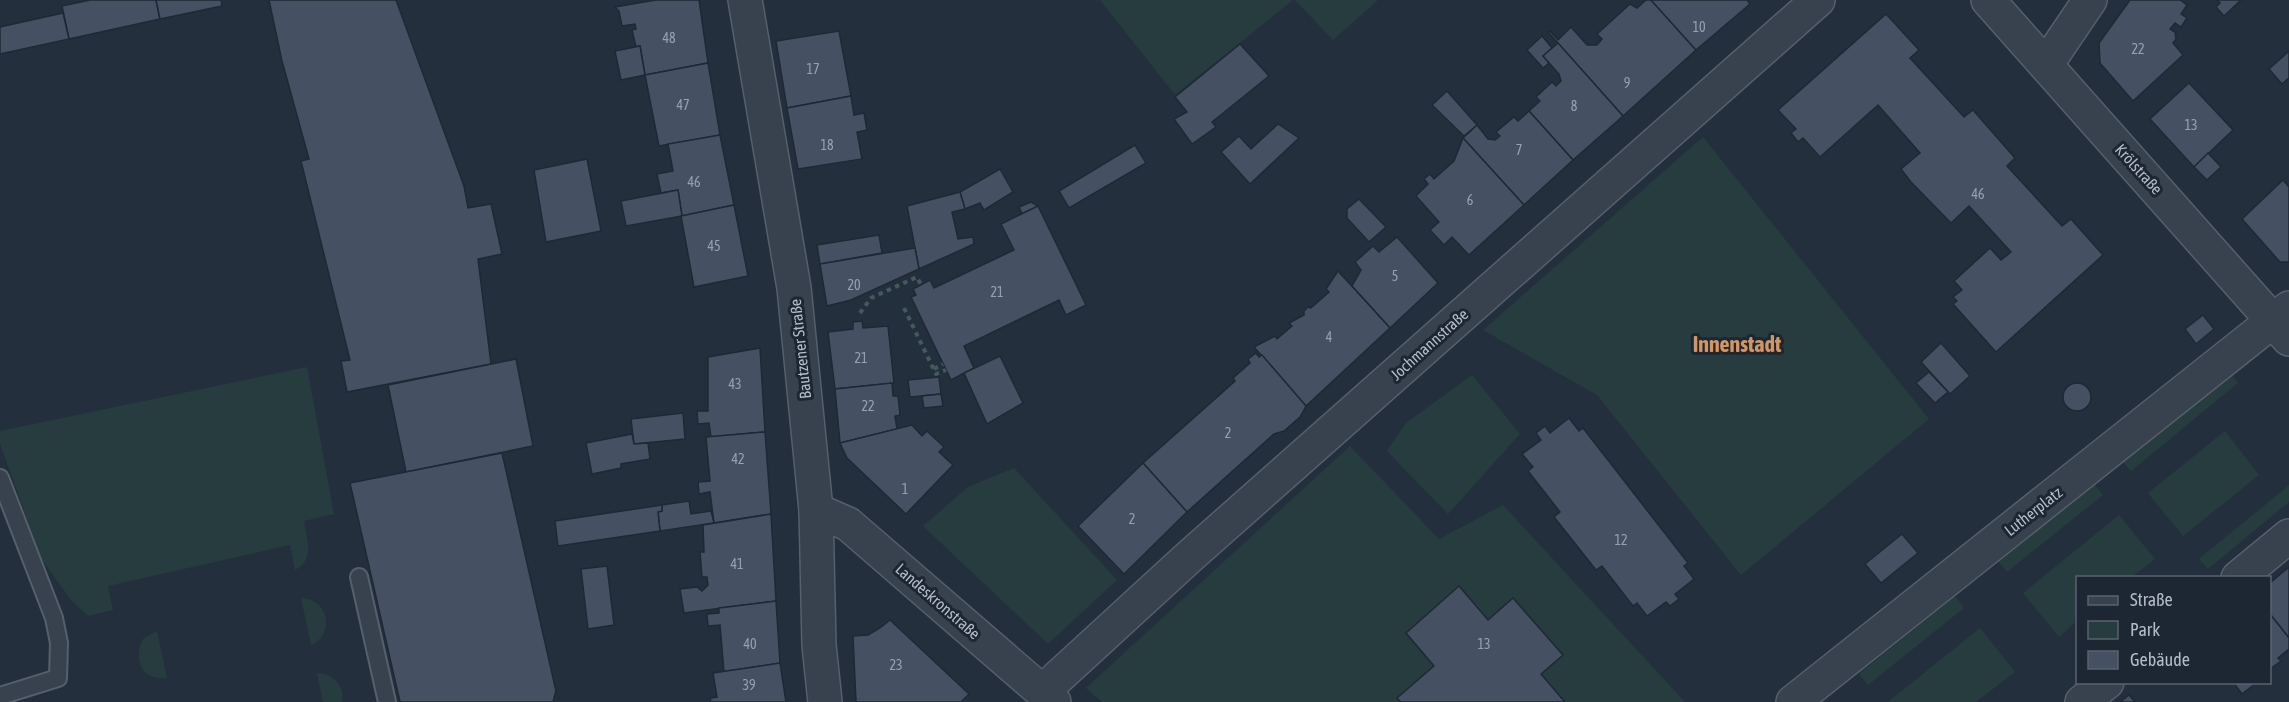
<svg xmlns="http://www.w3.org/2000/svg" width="2289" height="702" font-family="'Asap Condensed',sans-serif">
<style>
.green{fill:#263c3f}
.building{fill:#455162;stroke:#1f2835;stroke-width:1.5}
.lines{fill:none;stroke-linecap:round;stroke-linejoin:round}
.lane-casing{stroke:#565f6c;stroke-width:20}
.street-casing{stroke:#565f6c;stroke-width:36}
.path{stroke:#44595c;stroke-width:4;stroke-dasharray:4.5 4.5;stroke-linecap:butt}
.lane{stroke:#38414e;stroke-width:16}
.street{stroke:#38414e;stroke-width:33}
.labels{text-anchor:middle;stroke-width:6;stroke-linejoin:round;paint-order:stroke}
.number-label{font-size:14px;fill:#98a1af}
.street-label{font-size:16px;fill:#b4bcc9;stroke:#1d2633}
.district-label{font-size:22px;font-weight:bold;fill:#d59563;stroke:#1d2633}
</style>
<rect width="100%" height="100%" fill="#242f3e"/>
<g class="green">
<polygon points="1100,0 1293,0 1175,95"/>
<polygon points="1295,0 1378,0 1333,40"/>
<polygon points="1703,137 1929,419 1741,575 1597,395 1483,330"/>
<path d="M 307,367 L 334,514 L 304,521 C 307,540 315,560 295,570 L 290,545 L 108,586 L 113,610 L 88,616 L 71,600 L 42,560 L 0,444 L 0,431 Z"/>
<polygon points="2231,373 2238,383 2131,471 2123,462"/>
<polygon points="1472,375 1520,434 1448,514 1387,451 1406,423"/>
<polygon points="2225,431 2259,475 2183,536 2148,493"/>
<polygon points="1350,446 1439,539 1503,505 1685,702 1102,702 1086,688"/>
<polygon points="1014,468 1117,580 1048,644 923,526 968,487"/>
<polygon points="2094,484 2103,495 2007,572 1998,561"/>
<polygon points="2289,485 2289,502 2208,569 2199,559"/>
<polygon points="2119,515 2155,559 2132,577 2078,578 2077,621 2059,637 2023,593"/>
<polygon points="1955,596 1964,608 1868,685 1859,674"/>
<path d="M 301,598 C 328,598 336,634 311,645 Z"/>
<polygon points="1980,628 2015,672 1976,702 1888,702"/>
<path d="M 157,631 L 167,678 C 142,681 132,659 143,639 Z"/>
<path d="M 317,673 C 333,674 345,685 342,702 L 323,702 Z"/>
</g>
<g class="building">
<polygon points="90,0 156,0 160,19 69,39 62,6"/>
<polygon points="156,0 221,0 222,6 160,19"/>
<polygon points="269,0 396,0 464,186 468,208 491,204 502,254 478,259 491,364 347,392 341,361 350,360 301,161 309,159 282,61"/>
<polygon points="656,0 699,0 708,63 645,75 640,46 636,47 632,30 636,29 635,24 622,26 619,11 615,7"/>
<polygon points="1646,0 1651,0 1696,50 1623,116 1548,32 1550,31 1558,40 1571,27 1587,45 1597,45 1602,39 1597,34 1630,4 1637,8"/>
<polygon points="1651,0 1747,0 1750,4 1696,50"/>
<polygon points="2130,0 2180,0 2187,5 2181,14 2187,18 2181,27 2175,23 2170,29 2175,32 2176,39 2173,43 2183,55 2133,101 2100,63 2099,43"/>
<polygon points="2217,0 2241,0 2224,16 2216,7 2220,3"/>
<polygon points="63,13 69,39 0,54 0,27"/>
<polygon points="1886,14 1919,50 1910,58 1964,117 1973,110 2015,158 2007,166 2062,226 2071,219 2103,255 1996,352 1953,304 1957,301 1953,297 1962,290 1954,281 1990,248 2001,260 2011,252 1969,206 1951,223 1911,182 1901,169 1920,153 1878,105 1820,157 1803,138 1798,142 1791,133 1796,129 1778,110"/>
<polygon points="839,31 851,96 787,108 776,41"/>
<polygon points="1542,36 1552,48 1543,56 1549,63 1543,68 1527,50"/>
<polygon points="1558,43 1623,116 1573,160 1529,111 1540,101 1536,97 1552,82 1556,86 1561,81 1559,74 1543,56"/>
<polygon points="1240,44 1269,76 1212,122 1216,127 1192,144 1174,119 1187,112 1175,97"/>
<polygon points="640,46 645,75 621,80 615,51"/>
<polygon points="2289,51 2289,78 2282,84 2269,69"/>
<polygon points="708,63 720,135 659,146 645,75"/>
<polygon points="2189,83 2233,130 2194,167 2150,119"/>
<polygon points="1447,91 1477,125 1464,136 1432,105"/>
<polygon points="851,96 854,115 864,113 867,130 857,132 862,159 798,169 787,108"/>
<polygon points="1529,111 1573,160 1524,205 1463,138 1477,125 1488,139 1495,140 1500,136 1496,132 1514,117 1518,121"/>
<polygon points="1278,124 1299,138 1250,184 1221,152 1239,136 1251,149"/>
<polygon points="720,135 734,205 682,216 678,190 661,193 657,174 673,171 668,144"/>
<polygon points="1463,138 1524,205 1469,255 1452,237 1444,245 1430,230 1439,222 1416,196 1428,184 1424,179 1430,174 1434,179 1454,161"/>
<polygon points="1135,145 1146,163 1069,208 1059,191"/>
<polygon points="2208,153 2221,167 2207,180 2194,167"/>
<polygon points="587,159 601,231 546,242 534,170"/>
<polygon points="1000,169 1013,192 984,210 980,203 965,209 960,192"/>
<polygon points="2283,180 2289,187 2289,262 2280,262 2242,219"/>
<polygon points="678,190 682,216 626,226 621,201"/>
<polygon points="960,192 965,209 952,212 958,239 973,237 974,244 919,269 907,206"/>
<polygon points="1359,199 1386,227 1369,242 1347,218 1347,209"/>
<polygon points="1031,202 1038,206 1022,214 1019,207"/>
<polygon points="734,205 748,276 694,287 681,216"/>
<polygon points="1038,206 1086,305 1066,315 1059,300 964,346 974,368 951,380 911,297 916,295 913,289 930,280 934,288 1014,250 1001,224"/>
<polygon points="879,235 882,253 820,264 817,245"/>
<polygon points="1397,237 1438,283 1390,328 1352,286 1361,270 1355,262 1373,246 1379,252"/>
<polygon points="915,248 919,269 851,300 827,306 820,264"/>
<polygon points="1338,271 1390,328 1306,406 1254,347 1275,336 1277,339 1292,326 1289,323 1304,315 1304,311 1308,307 1311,308 1329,292 1326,289"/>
<polygon points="2203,315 2214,329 2196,344 2185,329"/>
<polygon points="862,321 863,328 888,326 894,383 835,389 828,332 853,329 853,322"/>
<polygon points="1941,343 1970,376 1950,394 1921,362"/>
<polygon points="760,348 765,432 711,437 709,423 698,424 697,411 708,411 708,357"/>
<polygon points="1256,353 1259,357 1262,355 1306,406 1300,417 1284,431 1274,434 1187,512 1143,463 1235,381 1233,378 1250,363 1248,359"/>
<polygon points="1000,356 1023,403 987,424 964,373"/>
<polygon points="516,359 533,446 406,472 388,385"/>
<polygon points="1929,372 1948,392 1935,403 1916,383"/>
<polygon points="939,377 941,394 910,397 908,380"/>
<polygon points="892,383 893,396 898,396 900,415 895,416 897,429 840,443 835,389"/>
<circle cx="2077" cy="397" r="14"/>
<polygon points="941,394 943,406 924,408 922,396"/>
<polygon points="683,413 685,439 634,444 631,419"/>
<polygon points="1569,418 1579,431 1583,428 1688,563 1684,566 1694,579 1675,594 1679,599 1670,606 1666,602 1647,616 1637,603 1633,606 1602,566 1596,570 1554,517 1560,512 1528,471 1533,467 1522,454 1541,440 1536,433 1545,426 1550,433"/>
<polygon points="912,425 922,436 927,431 944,447 939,452 953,465 906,514 847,458 840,443"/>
<polygon points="765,432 771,514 714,523 710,492 699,494 698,482 710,481 706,437"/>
<polygon points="632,434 634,444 648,443 650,459 621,464 621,468 592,474 586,443"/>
<polygon points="502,453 556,691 553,702 400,702 350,483"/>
<polygon points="1143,463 1187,512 1124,574 1078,526"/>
<polygon points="689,501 691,514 711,511 714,523 660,531 658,512 662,511 662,505"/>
<polygon points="662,505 662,511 658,512 660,531 558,546 555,521"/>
<polygon points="771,514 776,601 684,613 680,589 697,587 702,591 708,585 707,577 702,577 700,552 704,552 703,525"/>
<polygon points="1902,534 1918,553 1881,583 1865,564"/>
<polygon points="607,566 614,625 588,629 581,569"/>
<polygon points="2289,567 2289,638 2270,614 2270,583"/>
<polygon points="1459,586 1488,620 1513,598 1563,655 1541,674 1565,702 1401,702 1397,698 1434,666 1406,633"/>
<polygon points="776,601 780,663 724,672 720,625 708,626 707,614 719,613 719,608"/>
<polygon points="2270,614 2289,638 2289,649 2278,658 2281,661 2270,669"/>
<polygon points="890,620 969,694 961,702 856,702 853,636 868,635 880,628"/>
<polygon points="780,663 786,702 711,702 710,698 717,697 713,673"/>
<polygon points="2233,682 2256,682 2256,683 2242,694"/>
<polygon points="2129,695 2135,702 2120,702"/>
</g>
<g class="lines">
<defs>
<g id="lane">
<polyline points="0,478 54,618 59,643 58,678 0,696"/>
<polyline points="359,577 387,702"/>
</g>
<g id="street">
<polyline points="745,0 794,288 816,510 819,645 825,702"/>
<polyline points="1988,0 2289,339"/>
<polyline points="2046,65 2090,0"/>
<polyline points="816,510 848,524 1054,702"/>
<polyline points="2238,578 2289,536"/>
<polyline points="1043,691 1189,557 1818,0"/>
<polyline points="1793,702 2289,308"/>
<polyline points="2082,702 2107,682"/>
</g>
</defs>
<use href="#lane" class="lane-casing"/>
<use href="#street" class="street-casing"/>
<g class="path">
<polyline points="904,308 936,374 946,370"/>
<polyline points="860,313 871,298 917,277 921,285"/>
<polyline points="934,369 943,364"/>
</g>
<use href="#lane" class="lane"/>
<use href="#street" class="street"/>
</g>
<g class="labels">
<g class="number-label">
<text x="1699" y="32">10</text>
<text x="669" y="43">48</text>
<text x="2138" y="54">22</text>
<text x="813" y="74">17</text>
<text x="1627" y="88">9</text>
<text x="683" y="110">47</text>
<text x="1574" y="111">8</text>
<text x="2191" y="130">13</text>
<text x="827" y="150">18</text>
<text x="1519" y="155">7</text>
<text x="694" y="187">46</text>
<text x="1978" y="199">46</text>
<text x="1470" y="205">6</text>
<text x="714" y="251">45</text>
<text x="1395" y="281">5</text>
<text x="854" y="290">20</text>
<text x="997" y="297">21</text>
<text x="1329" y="342">4</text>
<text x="861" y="363">21</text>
<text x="735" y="389">43</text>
<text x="868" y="411">22</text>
<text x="1228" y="438">2</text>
<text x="738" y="464">42</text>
<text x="905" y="494">1</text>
<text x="1132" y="524">2</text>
<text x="1621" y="545">12</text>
<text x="737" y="569">41</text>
<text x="750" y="649">40</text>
<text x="1484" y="649">13</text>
<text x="896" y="670">23</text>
<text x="749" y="690">39</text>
</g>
<g class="street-label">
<text transform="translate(2139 169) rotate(48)" y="6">Krölstraße</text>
<text transform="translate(1429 344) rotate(-42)" y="6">Jochmannstraße</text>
<text transform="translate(800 349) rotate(-96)" y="6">Bautzener Straße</text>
<text transform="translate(2033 511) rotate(-38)" y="6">Lutherplatz</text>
<text transform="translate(938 601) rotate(41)" y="6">Landeskronstraße</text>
</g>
<g class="district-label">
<text x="1737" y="352">Innenstadt</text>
</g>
</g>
<rect x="2076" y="576" width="195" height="108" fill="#1d2633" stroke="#59626f" stroke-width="1.5"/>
<rect x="2088" y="596" width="30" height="9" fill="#38414e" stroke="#59626f" stroke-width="1.5"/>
<text x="2130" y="606" font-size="18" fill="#b4bcc9">Straße</text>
<rect x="2088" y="621" width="30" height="18" fill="#263c3f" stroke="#59626f" stroke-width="1.5"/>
<text x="2130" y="636" font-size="18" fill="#b4bcc9">Park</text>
<rect x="2088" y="651" width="30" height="18" fill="#455162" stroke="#59626f" stroke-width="1.5"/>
<text x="2130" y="666" font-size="18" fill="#b4bcc9">Gebäude</text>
</svg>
